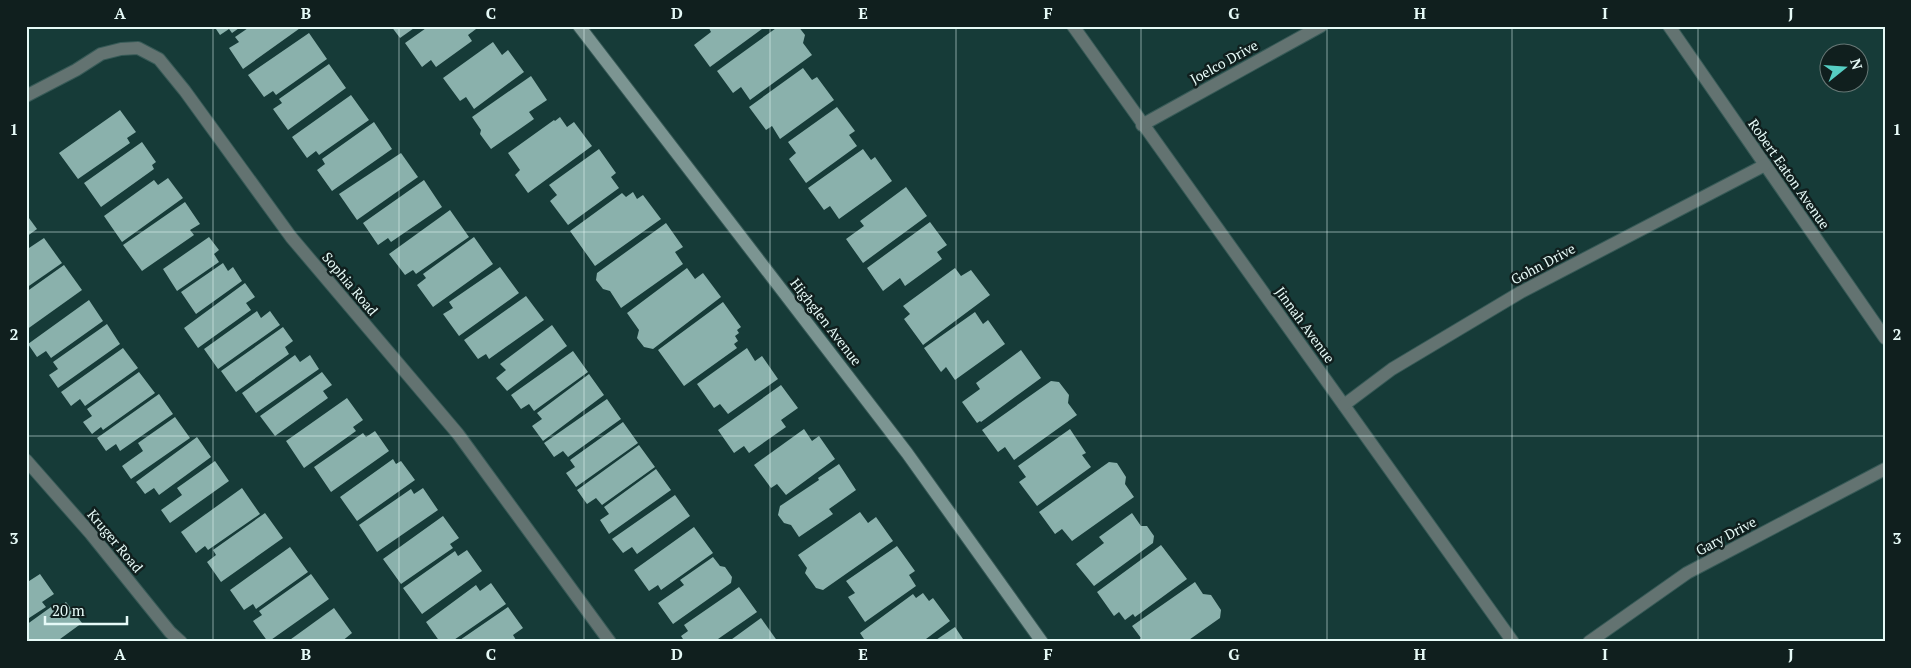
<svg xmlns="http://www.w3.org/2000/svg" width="1911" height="668" font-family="'PT Serif',serif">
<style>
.building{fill:#8ab1ac}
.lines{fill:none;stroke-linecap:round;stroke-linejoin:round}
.street-casing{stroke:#375a57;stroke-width:14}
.secondary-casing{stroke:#375a57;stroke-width:14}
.street{stroke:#637371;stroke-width:12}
.secondary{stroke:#7c9592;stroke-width:12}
.grid{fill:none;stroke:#e6faf7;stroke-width:1;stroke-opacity:0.55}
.labels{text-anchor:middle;stroke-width:5;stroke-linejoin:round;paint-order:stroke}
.street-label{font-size:14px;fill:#e6faf7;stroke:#101f1e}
.neatline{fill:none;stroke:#e6faf7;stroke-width:2}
.grid-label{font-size:16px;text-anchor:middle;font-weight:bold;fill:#e6faf7}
</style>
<rect width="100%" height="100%" fill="#163b38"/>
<g class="building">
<polygon points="214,26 242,26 232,33 229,29 220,35"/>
<polygon points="251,26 303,26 243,69 229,48 239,42 235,37"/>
<polygon points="391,26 417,26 400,38"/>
<polygon points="429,26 480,26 468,35 472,41 436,67 431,60 422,67 405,43"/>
<polygon points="708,26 766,26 710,67 694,45 711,32"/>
<polygon points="779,26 798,26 805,35 803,43 812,55 750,100 741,87 733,93 717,71"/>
<polygon points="309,33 327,59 276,95 273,91 264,97 248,75"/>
<polygon points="493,42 502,55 508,50 524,72 474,109 466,97 460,101 443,78"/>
<polygon points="329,64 346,88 288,130 273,109 282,103 279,99"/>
<polygon points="803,68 812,80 817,77 834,100 780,139 772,126 766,130 749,107"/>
<polygon points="531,76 547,100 529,112 534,119 491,149 480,134 481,130 472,117"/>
<polygon points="351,95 369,120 319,155 316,151 307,158 292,137"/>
<polygon points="837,107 855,131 849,135 857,146 806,183 789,159 796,153 788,142"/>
<polygon points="120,110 136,132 127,138 130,143 78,179 59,153"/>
<polygon points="560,117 567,127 574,122 592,146 528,193 515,175 520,170 508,153 554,120 555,121"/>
<polygon points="374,122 392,149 332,191 317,170 325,164 322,159"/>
<polygon points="142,142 156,162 152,165 154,169 101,207 84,183"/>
<polygon points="599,149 616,173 611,177 619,188 568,225 550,201 557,195 549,185"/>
<polygon points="863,149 871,160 875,157 892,181 839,219 830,206 824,210 808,188"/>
<polygon points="401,153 418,177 357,220 339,194"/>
<polygon points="168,178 183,198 122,242 104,216 154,180 158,185"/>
<polygon points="424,180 442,207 391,242 388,238 378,245 363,223"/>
<polygon points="906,187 927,216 863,263 846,239 864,226 860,221"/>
<polygon points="633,192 637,199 643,195 661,219 595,266 570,231 622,193 626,197"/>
<polygon points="185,202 200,224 190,230 194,235 142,271 123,245"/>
<polygon points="450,210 469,237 416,274 413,270 405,275 389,254"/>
<polygon points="26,214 37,229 26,237"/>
<polygon points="930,222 947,245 937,252 942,259 905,286 900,278 883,291 867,268"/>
<polygon points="666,223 683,247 675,252 683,264 621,308 610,291 603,289 596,280 597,273"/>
<polygon points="209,237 219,250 214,254 219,262 177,291 163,269"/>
<polygon points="474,237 493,264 433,307 417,285 426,278 423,274"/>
<polygon points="44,238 62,263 26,288 26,250"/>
<polygon points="223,263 228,271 233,267 242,281 196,314 181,292"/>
<polygon points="64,265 82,290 26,330 26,292"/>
<polygon points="500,267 519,293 459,336 443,314 453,308 449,302"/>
<polygon points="687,268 695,279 703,273 721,297 653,349 644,347 637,338 639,330 627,313"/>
<polygon points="955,268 961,276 971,270 990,295 923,345 904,319 910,314 903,306"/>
<polygon points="245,283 255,297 246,303 251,310 198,348 184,328"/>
<polygon points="526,296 544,320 489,359 486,354 478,359 464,340"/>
<polygon points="89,300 103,321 51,358 46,351 37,357 28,344"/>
<polygon points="723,302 741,327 737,330 739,333 735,336 738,341 734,344 737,348 684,386 658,350"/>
<polygon points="257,311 261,318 270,311 280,325 218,369 204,349"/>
<polygon points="975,312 983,324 988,320 1005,344 955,380 946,367 941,372 924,348"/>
<polygon points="107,324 120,344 58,388 49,375 58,369 53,362"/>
<polygon points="552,325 567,346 507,391 496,378 506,370 500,364"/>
<polygon points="283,327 293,341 285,347 289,354 236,392 221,371"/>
<polygon points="123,348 138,368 85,406 80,399 71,406 61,392"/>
<polygon points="747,348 755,361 762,356 778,379 728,414 720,404 714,408 697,384"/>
<polygon points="1021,350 1041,378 981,422 980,421 977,423 962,402 980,389 976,383"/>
<polygon points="573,351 588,372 534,411 529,404 521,409 511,395"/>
<polygon points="295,355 300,362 310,355 319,369 256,413 242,393"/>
<polygon points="139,372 155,393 103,430 101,427 92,434 83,422 92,416 87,409"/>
<polygon points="322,372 332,385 323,391 328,398 275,436 260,416"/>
<polygon points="589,374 604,395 543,441 532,426 542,419 537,413"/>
<polygon points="1051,381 1059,382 1069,395 1068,403 1077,415 1014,460 1005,447 998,452 982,430"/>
<polygon points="781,385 798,408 781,420 786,427 749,453 744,446 734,453 718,430"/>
<polygon points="159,394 173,414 120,451 116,444 106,451 97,438"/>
<polygon points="347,398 363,420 353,427 356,431 304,468 286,441"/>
<polygon points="607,399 621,419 568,457 563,451 554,457 544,443"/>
<polygon points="175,417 190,438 131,479 122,466 143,451 138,443"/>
<polygon points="623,422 638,443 576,487 566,473 575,467 570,460"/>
<polygon points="804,429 812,441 819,436 835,459 786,495 777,484 771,488 754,465"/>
<polygon points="1070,429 1086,453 1082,455 1091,467 1037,506 1019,482 1026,477 1018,466"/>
<polygon points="375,431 389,451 331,492 314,467 363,433 366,437"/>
<polygon points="197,437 211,457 159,495 154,488 145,494 136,482"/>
<polygon points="639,445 655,467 602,505 596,498 587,504 577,490"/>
<polygon points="393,459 396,464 401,461 415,480 357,521 340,497"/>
<polygon points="215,461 229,481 170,523 161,510 182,495 177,488"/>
<polygon points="1109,462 1117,463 1126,477 1125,484 1134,497 1072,541 1062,529 1055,534 1039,512"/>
<polygon points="839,464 856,490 829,509 833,514 799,537 791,525 784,523 778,515 780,506 819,480 818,478"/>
<polygon points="656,469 671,490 609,534 600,520 609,514 604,507"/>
<polygon points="242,488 260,514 208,550 205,546 196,553 181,532"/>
<polygon points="423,488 438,510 377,552 359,525 411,489 414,494"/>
<polygon points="675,495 690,516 637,554 632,547 623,553 612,539"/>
<polygon points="860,512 868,523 876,517 893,541 823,590 816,588 805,573 807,568 798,555"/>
<polygon points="265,513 283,538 221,582 207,562 216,555 213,550"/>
<polygon points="1132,513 1141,526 1147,526 1154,536 1153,543 1094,586 1076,564 1104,543 1099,537"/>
<polygon points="443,516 459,538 450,544 453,548 401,584 383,559"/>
<polygon points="694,527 713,553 661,590 658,585 649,591 634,570"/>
<polygon points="1161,545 1187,579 1135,617 1133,614 1125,620 1119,612 1114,616 1097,592"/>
<polygon points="897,546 915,571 909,575 916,586 865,622 848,597 855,593 846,581"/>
<polygon points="290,547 308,572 256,609 253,604 244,610 230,590"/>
<polygon points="467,550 482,571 422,614 403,588 455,551 458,556"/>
<polygon points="713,557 720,566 725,567 732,577 731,583 673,624 658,603 684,585 680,580"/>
<polygon points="40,574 54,594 42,602 46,607 26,620 26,583"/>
<polygon points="311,574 329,599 268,642 253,621 262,615 259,611"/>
<polygon points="1195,582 1203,594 1211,595 1221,610 1220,618 1186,642 1136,642 1141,638 1132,626"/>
<polygon points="491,583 506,604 451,642 440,642 426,622 476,585 480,591"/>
<polygon points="739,587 757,612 718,639 717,642 685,642 681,636 688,631 684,625"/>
<polygon points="923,593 929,601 933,598 950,621 922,642 866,642 860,633 913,594 916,598"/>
<polygon points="66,602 82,623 56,642 26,642 26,625 51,607 54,611"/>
<polygon points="508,607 523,628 513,635 516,640 513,642 457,642"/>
<polygon points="334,608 352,633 341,642 287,642"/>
<polygon points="761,618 778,642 728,642"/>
<polygon points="955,627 965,642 933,642"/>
</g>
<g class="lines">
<defs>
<g id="street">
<polyline points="1073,26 1513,642"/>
<polyline points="1669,26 1885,338"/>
<polyline points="26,96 76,70 101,54 121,49 138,48 159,59 185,91 291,237 458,434 610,642"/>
<polyline points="1142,125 1321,26"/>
<polyline points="1344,405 1392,369 1521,292 1765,165"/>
<polyline points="26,460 91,534 170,632 181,642"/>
<polyline points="1589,642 1687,573 1885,469"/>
</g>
<polyline id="secondary" points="579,26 907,453 1042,642"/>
</defs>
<use href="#street" class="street-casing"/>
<use href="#secondary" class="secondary-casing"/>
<use href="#street" class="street"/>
<use href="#secondary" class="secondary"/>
</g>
<path class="grid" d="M 213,26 L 213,642M 399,26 L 399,642M 584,26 L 584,642M 770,26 L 770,642M 956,26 L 956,642M 1141,26 L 1141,642M 1327,26 L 1327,642M 1512,26 L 1512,642M 1698,26 L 1698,642M 26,232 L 1885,232M 26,436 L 1885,436"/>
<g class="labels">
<g class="street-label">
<text transform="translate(1224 62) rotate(-29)" y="5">Joelco Drive</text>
<text transform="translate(1789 174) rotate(55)" y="5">Robert Eaton Avenue</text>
<text transform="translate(1543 264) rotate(-28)" y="5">Gohn Drive</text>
<text transform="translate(350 284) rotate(50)" y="5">Sophia Road</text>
<text transform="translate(826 322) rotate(52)" y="5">Highglen Avenue</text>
<text transform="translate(1305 325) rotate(54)" y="5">Jinnah Avenue</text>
<text transform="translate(1726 536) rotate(-28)" y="5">Gary Drive</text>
<text transform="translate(115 541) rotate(50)" y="5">Kruger Road</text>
</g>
</g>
<rect width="1911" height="668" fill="none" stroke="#101f1e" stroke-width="55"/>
<g transform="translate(1844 68) rotate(73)"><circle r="24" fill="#101f1e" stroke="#667775"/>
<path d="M0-4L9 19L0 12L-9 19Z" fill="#56cec3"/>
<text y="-8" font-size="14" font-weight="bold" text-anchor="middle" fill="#e6faf7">N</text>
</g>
<path d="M45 616v8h82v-8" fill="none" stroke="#e6faf7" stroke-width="2.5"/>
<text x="52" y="616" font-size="15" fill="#e6faf7" stroke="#101f1e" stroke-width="4" paint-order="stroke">20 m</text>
<rect x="28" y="28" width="1856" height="612" class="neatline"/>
<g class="grid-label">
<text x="120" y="19">A</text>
<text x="306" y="19">B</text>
<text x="491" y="19">C</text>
<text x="677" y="19">D</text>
<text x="863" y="19">E</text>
<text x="1048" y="19">F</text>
<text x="1234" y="19">G</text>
<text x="1420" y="19">H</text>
<text x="1605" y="19">I</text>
<text x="1791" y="19">J</text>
<text x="14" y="135">1</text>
<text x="1897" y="135">1</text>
<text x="14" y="340">2</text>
<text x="1897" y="340">2</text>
<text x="14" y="544">3</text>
<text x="1897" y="544">3</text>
<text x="120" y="660">A</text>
<text x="306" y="660">B</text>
<text x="491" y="660">C</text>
<text x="677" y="660">D</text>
<text x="863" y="660">E</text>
<text x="1048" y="660">F</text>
<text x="1234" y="660">G</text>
<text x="1420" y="660">H</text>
<text x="1605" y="660">I</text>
<text x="1791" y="660">J</text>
</g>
</svg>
